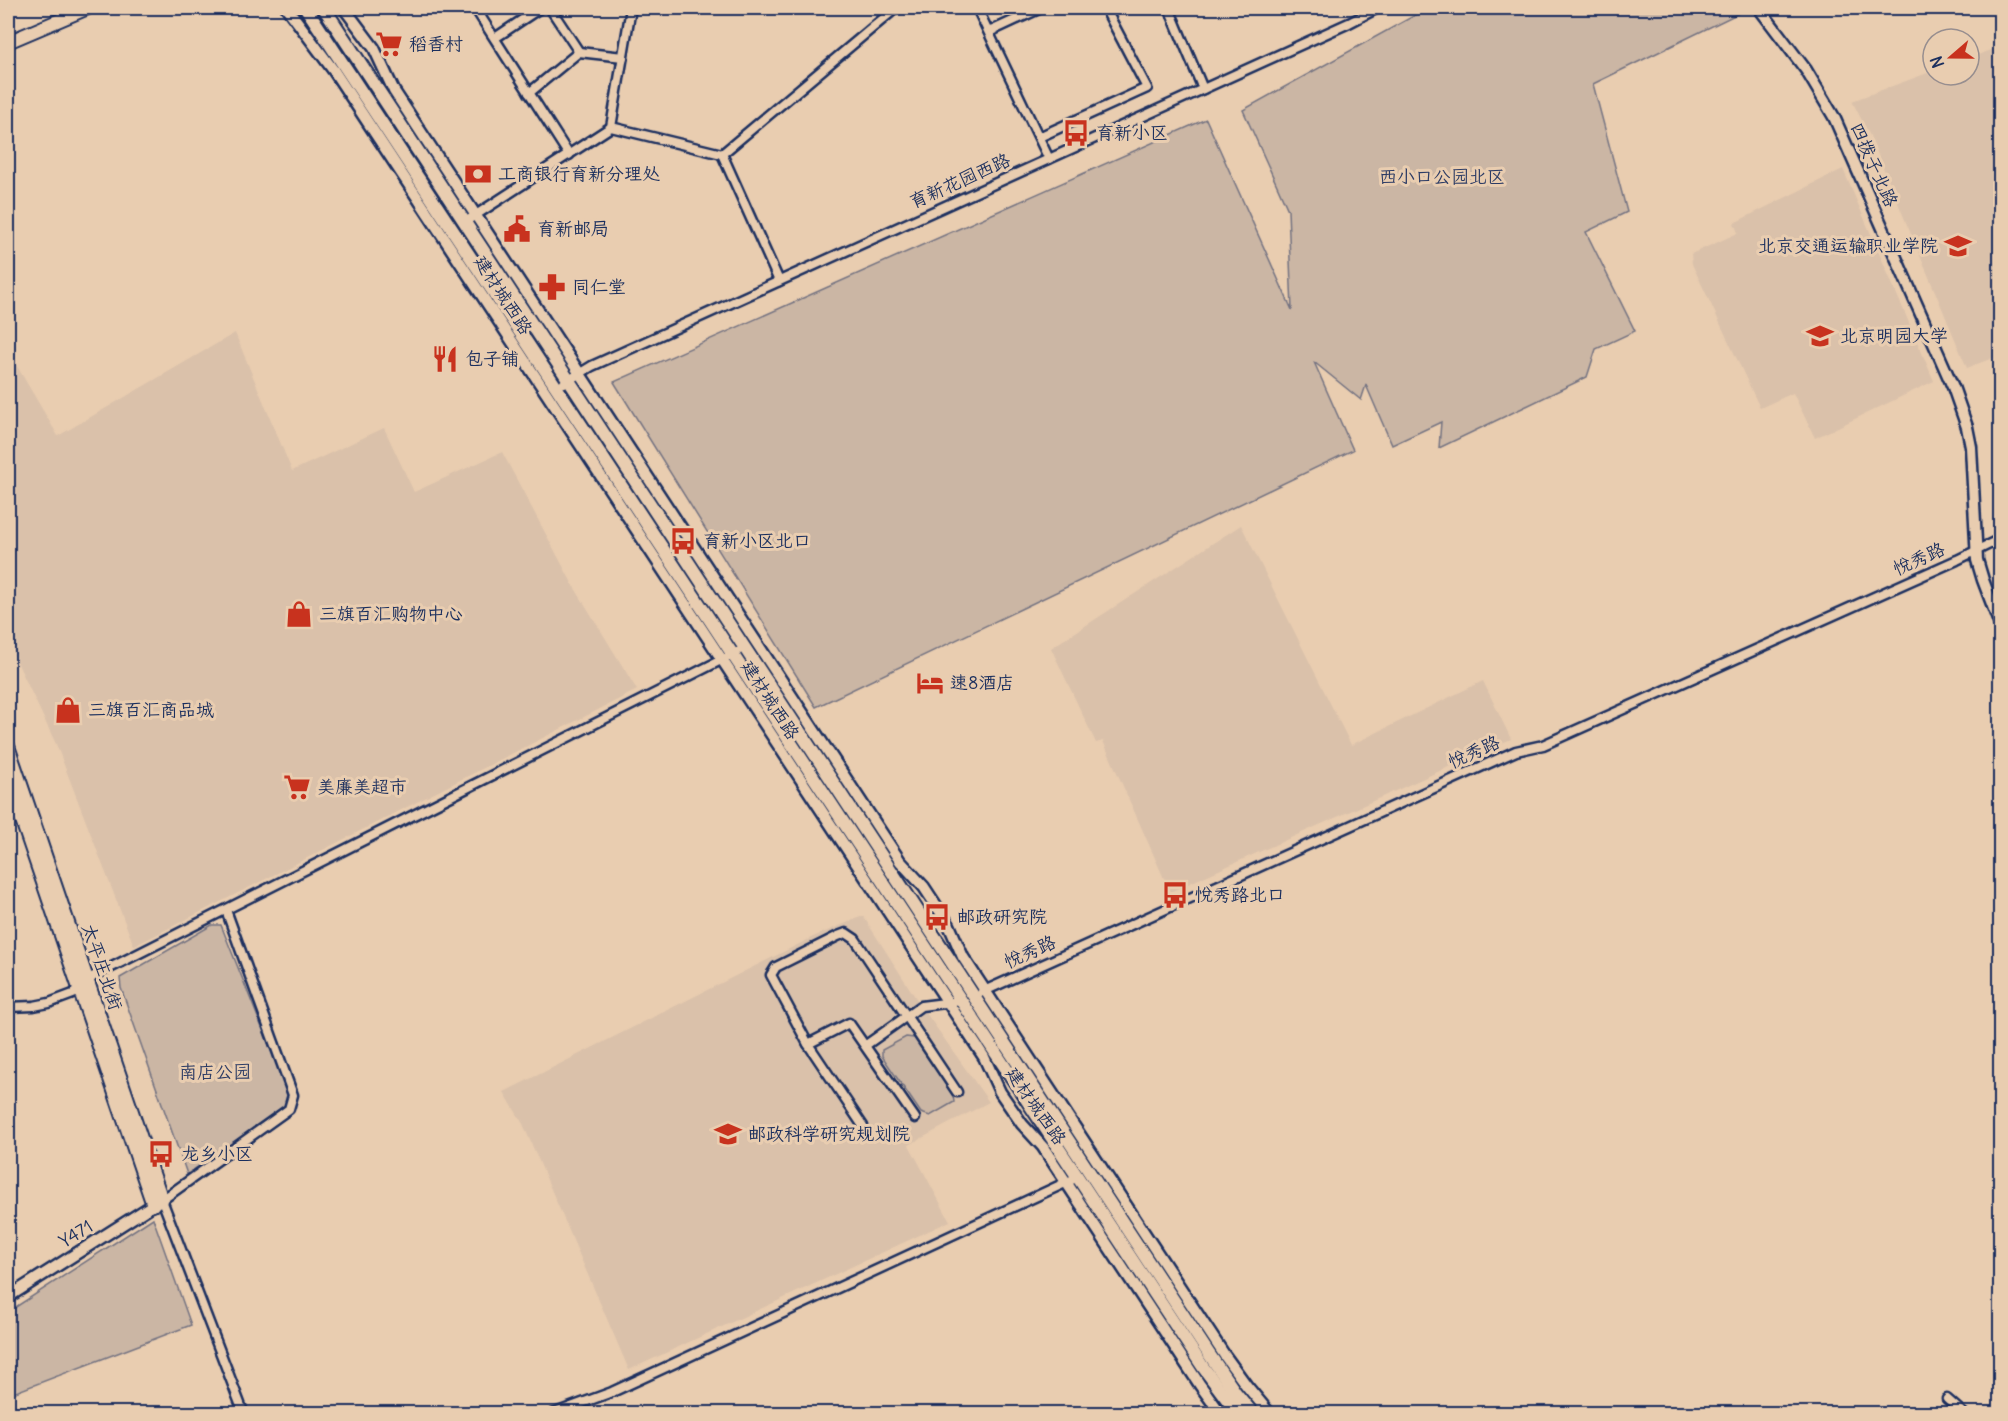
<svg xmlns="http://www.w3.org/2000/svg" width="2008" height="1421" font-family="Delius,'LXGW WenKai TC',sans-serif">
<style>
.built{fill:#dac1aa}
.green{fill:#cbb6a4;stroke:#737281;stroke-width:1.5}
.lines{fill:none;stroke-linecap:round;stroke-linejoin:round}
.minor-casing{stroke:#1b2f5e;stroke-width:13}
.tertiary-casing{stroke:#1b2f5e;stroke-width:15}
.secondary-casing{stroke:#1b2f5e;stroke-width:16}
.minor{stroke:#e9cdb0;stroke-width:8}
.tertiary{stroke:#e9cdb0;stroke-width:10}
.secondary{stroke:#e9cdb0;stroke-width:12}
.labels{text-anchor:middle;stroke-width:6;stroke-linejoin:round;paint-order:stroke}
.poi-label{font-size:18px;fill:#1b2f5e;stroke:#e9cdb0;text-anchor:start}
.street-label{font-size:18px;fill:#1b2f5e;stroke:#e9cdb0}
.park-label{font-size:18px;fill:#2d3c65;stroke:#e9cdb0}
</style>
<rect width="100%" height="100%" fill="#e9cdb0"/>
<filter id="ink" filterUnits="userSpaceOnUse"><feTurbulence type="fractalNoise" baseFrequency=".0167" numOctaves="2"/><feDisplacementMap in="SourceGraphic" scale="12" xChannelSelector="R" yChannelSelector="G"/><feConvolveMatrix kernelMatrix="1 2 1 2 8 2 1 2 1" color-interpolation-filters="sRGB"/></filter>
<g filter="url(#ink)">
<g class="built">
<polygon points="2000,47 2000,355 1967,368 1870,136 1852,101 1933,71 1933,75 1969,75 1969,58"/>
<polygon points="1843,169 1934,381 1815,438 1793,393 1760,408 1692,264 1691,254 1738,233 1734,223"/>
<polygon points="235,333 292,471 384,428 414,492 502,452 573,585 637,690 134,946 56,744 8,643 8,351 58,436"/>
<polygon points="1241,525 1351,745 1483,681 1511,739 1170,892 1103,741 1096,743 1051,648"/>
<polygon points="863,916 921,1006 989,1102 909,1145 950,1221 629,1370 523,1124 504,1092 813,937"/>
</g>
<g class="green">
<polygon points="1428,8 1625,8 1626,9 1735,8 1739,13 1593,84 1627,212 1586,232 1635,331 1596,349 1587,377 1439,448 1441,422 1392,445 1366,385 1361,400 1314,362 1353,450 816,707 614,382 1206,119 1292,310 1288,210 1243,110"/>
<polygon points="212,925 221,925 288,1093 287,1107 187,1174 121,988 120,978"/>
<polygon points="906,1037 914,1038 953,1096 954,1102 930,1116 921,1113 882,1056 882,1050"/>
<polygon points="153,1218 191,1325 8,1395 8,1312"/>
</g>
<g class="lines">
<defs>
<g id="minor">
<polyline points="475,8 569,155"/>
<polyline points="977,8 1049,159"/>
<polyline points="1169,8 1203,89"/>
<polyline points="989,32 1041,8"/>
<polyline points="495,38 540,8"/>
<polyline points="579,52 623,57"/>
<polyline points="529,93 579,52 550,8"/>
<polyline points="611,127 631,8"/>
<polyline points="1039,137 1147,88 1105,8"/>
<polyline points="722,154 779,281"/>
<polyline points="465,222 611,127 722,154 896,8"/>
<polyline points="564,383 592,366 1349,23 1378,8"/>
<polyline points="226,910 293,1095 289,1109 162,1200 244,1414"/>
<polyline points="982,992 1516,751 1543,745 1957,560 2000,539"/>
<polyline points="8,1007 34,1006 49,1003 73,994 94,976 737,652"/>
<polyline points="808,1044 849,1023 915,1118"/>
<polyline points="866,1045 921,1006 953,1002"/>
<polyline points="863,1126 808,1044 771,975 776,967 838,936 846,933 855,939 957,1092"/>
<polyline points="1947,1399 1964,1414"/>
<polyline points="552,1414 612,1392 1078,1177"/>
</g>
<g id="tertiary">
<polyline points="287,8 334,71 984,1057 1000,1092 1022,1124 1043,1147 1200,1385 1221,1414"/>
<polyline points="344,8 374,48 394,91 900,861 924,887 949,925 963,957 1225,1356 1246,1385 1270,1414"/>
<polyline points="1759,8 1806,70 1834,117 1953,387 1967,427 1971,447 1977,560 1983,580 2000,625"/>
<polyline points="8,1297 159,1201"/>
</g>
<g id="secondary">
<polyline points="306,8 1203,1367 1238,1414"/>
<polyline points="324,8 1209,1354 1235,1392 1253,1414"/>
<polyline points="8,42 88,8"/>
<polyline points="8,746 162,1200"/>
<polyline points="8,780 153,1205"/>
</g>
</defs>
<use href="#minor" class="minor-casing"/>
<use href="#tertiary" class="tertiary-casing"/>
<use href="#secondary" class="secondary-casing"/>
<use href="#minor" class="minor"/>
<use href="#tertiary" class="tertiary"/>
<use href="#secondary" class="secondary"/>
</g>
</g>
<defs>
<symbol id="supermarket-bare" viewBox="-9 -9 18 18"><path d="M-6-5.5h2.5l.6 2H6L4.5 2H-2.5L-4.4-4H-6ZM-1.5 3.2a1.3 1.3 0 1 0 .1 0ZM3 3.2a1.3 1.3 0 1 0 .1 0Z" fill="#c8321e" stroke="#e9cdb0" stroke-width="2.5" paint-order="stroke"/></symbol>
<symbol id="bus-bare" viewBox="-9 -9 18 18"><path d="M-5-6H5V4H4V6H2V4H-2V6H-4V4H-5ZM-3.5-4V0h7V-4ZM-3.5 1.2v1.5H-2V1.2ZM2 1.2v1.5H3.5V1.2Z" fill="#c8321e" stroke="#e9cdb0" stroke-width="2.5" paint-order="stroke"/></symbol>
<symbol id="bank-bare" viewBox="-9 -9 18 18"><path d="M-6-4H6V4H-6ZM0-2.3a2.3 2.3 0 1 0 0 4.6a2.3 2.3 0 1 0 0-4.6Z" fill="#c8321e" stroke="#e9cdb0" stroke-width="2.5" paint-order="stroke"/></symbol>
<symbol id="civic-bare" viewBox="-9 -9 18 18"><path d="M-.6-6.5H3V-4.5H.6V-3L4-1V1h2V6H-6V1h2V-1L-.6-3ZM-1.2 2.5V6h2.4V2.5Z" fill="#c8321e" stroke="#e9cdb0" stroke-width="2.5" paint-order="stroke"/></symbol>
<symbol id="school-bare" viewBox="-9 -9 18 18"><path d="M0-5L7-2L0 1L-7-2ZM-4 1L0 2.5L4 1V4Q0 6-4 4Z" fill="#c8321e" stroke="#e9cdb0" stroke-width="2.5" paint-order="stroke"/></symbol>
<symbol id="pharmacy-bare" viewBox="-9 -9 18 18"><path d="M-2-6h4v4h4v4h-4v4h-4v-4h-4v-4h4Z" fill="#c8321e" stroke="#e9cdb0" stroke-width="2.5" paint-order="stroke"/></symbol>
<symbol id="university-bare" viewBox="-9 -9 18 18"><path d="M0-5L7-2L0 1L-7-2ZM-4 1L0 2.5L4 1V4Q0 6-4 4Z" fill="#c8321e" stroke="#e9cdb0" stroke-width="2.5" paint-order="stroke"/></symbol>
<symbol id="restaurant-bare" viewBox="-9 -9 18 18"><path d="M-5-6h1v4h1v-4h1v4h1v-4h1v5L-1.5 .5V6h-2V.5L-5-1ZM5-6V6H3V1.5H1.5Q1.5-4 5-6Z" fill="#c8321e" stroke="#e9cdb0" stroke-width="2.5" paint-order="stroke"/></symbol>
<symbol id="shop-bare" viewBox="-9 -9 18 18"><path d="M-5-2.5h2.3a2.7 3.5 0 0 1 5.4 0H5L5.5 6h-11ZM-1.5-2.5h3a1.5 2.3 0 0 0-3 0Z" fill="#c8321e" stroke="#e9cdb0" stroke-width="2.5" paint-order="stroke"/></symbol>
<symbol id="hotel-bare" viewBox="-9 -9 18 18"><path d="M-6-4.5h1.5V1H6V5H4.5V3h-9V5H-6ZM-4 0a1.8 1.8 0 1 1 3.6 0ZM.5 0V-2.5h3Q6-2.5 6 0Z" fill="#c8321e" stroke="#e9cdb0" stroke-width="2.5" paint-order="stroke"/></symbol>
</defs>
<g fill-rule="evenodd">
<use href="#supermarket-bare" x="370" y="25" width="38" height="38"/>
<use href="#bus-bare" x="1057" y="114" width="38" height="38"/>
<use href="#bank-bare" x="459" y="155" width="38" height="38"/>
<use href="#civic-bare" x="498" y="210" width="38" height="38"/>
<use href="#school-bare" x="1939" y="227" width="38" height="38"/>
<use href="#pharmacy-bare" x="533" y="268" width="38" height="38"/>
<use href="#university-bare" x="1801" y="317" width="38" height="38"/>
<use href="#restaurant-bare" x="426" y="340" width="38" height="38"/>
<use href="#bus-bare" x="664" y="522" width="38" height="38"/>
<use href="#shop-bare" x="280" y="595" width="38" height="38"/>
<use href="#hotel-bare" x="911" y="664" width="38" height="38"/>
<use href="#shop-bare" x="49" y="691" width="38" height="38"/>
<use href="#supermarket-bare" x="278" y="768" width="38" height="38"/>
<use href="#bus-bare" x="1156" y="876" width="38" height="38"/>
<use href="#bus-bare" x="918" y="898" width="38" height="38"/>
<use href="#university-bare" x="709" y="1115" width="38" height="38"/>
<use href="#bus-bare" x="142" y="1135" width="38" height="38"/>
</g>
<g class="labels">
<g class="poi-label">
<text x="409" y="50">稻香村</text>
<text x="1096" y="139">育新小区</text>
<text x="498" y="180">工商银行育新分理处</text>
<text x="537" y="235">育新邮局</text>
<text x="1938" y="252" text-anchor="end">北京交通运输职业学院</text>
<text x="572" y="293">同仁堂</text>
<text x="1840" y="342">北京明园大学</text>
<text x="465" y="365">包子铺</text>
<text x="703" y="547">育新小区北口</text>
<text x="319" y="620">三旗百汇购物中心</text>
<text x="950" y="689">速8酒店</text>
<text x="88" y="716">三旗百汇商品城</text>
<text x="317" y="793">美廉美超市</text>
<text x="1195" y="901">悦秀路北口</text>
<text x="957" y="923">邮政研究院</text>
<text x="748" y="1140">邮政科学研究规划院</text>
<text x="181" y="1160">龙乡小区</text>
</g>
<g class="street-label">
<text transform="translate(1874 165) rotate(66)" y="6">四拨子北路</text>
<text transform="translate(960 181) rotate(-24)" y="6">育新花园西路</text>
<text transform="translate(503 295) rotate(57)" y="6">建材城西路</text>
<text transform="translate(1919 559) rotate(-24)" y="6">悦秀路</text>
<text transform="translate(770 700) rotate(57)" y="6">建材城西路</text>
<text transform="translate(1474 752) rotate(-24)" y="6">悦秀路</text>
<text transform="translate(1030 952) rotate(-24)" y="6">悦秀路</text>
<text transform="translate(102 967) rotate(71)" y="6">太平庄北街</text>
<text transform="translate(1036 1106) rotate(55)" y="6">建材城西路</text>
<text transform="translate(76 1234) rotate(-32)" y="6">Y471</text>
</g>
<g class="park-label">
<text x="1442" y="183">西小口公园北区</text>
<text x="215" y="1078">南店公园</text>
</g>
</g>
<rect width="2008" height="1421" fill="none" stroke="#e9cdb0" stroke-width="30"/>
<rect x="15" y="15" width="1978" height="1391" fill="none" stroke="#1b2f5e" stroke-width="2" filter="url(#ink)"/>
<g transform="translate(1951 57) rotate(250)"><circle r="28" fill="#e9cdb0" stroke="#978e8f" stroke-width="1.5"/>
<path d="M0-4.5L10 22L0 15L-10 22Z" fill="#c8321e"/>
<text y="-9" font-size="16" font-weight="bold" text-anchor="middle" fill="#1b2f5e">N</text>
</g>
</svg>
